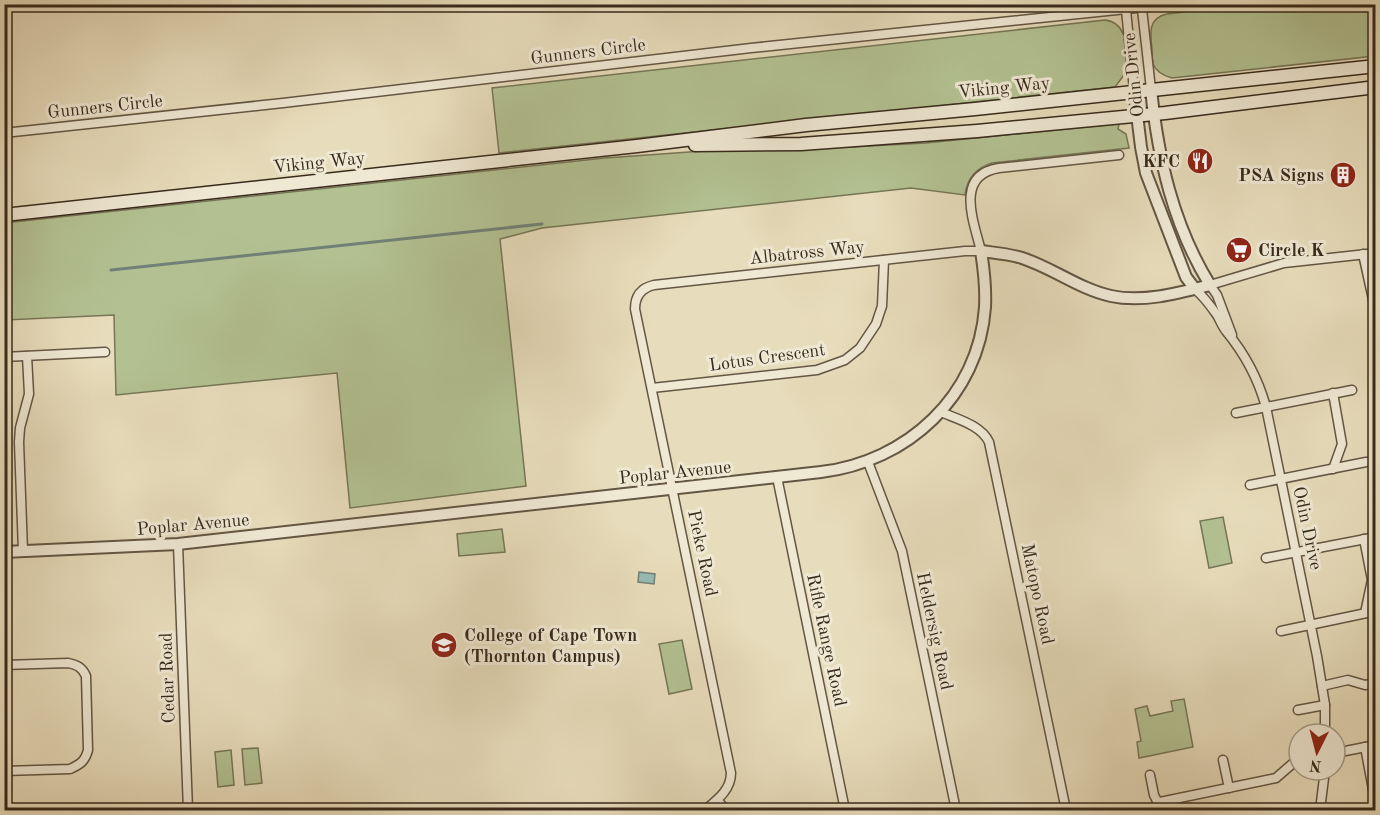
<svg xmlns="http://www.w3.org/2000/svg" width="1380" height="815" font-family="'Old Standard TT',serif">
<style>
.green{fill:#b3c192;stroke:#767657;stroke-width:1.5}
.water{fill:#97bbb3;stroke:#718177;stroke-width:1.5}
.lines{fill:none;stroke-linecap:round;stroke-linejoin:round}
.stream{stroke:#718177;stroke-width:3}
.minor-casing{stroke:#645644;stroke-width:11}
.tertiary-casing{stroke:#645644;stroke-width:14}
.secondary-casing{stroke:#382a1c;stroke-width:15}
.minor{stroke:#efe8d3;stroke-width:8}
.tertiary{stroke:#efe8d3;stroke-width:10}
.secondary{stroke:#efe8d3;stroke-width:12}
.labels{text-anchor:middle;stroke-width:6;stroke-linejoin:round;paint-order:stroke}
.street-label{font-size:18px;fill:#382a1c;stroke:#efe8d3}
.poi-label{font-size:18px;font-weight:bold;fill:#382a1c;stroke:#efe8d3;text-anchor:end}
</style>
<rect width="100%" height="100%" fill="#e7dcbb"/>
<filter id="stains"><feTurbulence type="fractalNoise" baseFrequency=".00333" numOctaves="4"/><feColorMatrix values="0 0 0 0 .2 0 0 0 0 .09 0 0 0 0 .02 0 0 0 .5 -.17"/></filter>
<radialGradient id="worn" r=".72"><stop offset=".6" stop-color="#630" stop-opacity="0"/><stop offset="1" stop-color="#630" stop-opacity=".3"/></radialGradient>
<g class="green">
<path d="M 1242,5 L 1375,5 L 1375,56 L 1172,78 C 1164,76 1156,71 1153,64 C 1152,59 1152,53 1152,49 C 1150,33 1148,18 1167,14 Z"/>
<path d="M 1105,20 C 1130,23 1126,53 1128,72 L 1127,76 L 1124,75 L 1115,87 L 499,153 L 492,88 Z"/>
<path d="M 1116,124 L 1119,124 L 1118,129 L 1126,134 L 1129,148 L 992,163 C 976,168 967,178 965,195 L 911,188 L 542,228 L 500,239 L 526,486 L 350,508 L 337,373 L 116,395 L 114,315 L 5,320 L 4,223 L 605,158 L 703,151 L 851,147 L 926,143 Z"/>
<polygon points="1223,517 1232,563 1209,568 1200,521"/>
<polygon points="502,529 505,552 459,556 457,534"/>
<polygon points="682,640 692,689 669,694 659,644"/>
<polygon points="1184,699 1193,747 1139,758 1137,742 1141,741 1135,709 1147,706 1150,716 1173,711 1171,701"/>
<polygon points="258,748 262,783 245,785 242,749"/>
<polygon points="231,750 234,785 218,787 215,752"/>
</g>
<polygon class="water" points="639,572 655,574 654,584 638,582"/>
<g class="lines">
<polyline class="stream" points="111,270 542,224"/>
<defs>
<g id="minor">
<polyline points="1142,9 1151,89"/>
<polyline points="1126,10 1134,90"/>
<polyline points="4,133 283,103 751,48 1175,4"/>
<polyline points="1363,254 1376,313"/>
<path d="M 1195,289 C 1204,297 1210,305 1217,315 C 1220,320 1222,326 1226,331 C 1245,354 1258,378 1266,407 L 1317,656 L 1325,705 L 1325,734"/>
<polyline points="1232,335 1217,295 1210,285 1284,263 1376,253"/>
<polyline points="4,357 105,352"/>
<polyline points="652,388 817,370 845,360 860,348 876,324 882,306 884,260"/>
<polyline points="1333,393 1342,444 1333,469"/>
<path d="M 941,412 C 957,419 981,425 989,442 L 1066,810"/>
<polyline points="1236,413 1352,390"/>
<polyline points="868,462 902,551 956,810"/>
<polyline points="777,477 845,810"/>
<polyline points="1250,485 1366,462"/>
<polyline points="1364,539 1372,580 1365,613"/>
<polyline points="178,544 188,810"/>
<polyline points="23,551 19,442 20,428 29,394 27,356"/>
<polyline points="1266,558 1376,537"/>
<polyline points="1281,631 1376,611"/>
<path d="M 4,665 L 68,663 C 77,665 82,667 86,676 L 88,750 C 85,761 81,764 70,769 L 4,771"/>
<polyline points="1322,686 1348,680 1365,685 1376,683"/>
<polyline points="1298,710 1325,705"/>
<polyline points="1365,747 1375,800"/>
<polyline points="1335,753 1376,745"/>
<polyline points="1223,760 1229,788"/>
<polyline points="1150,775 1154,795 1158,803"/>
<polyline points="717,800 726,810"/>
<path d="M 705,810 C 717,800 731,790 731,773 L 635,309 C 635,296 641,288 654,285 L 965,251 L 981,251 C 974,222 954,175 999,168 L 1119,155"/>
<polyline points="1153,810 1155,806 1160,802 1276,778 1299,758"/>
<polyline points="1320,810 1325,770"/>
</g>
<g id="tertiary">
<polyline points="1134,90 1141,147 1146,173 1186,277 1195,289"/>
<path d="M 4,552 L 178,544 L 821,472 C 907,462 979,396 985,307 C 986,288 984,270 981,251 C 995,253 1009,254 1022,258 C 1053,268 1079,289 1111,296 C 1143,303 1179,293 1210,285 C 1173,225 1158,158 1151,89"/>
</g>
<g id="secondary">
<polyline points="695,145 801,144 977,131 1165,113 1376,87"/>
<polyline points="4,215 637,146 806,125 975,109 1376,66"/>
</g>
</defs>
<use href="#minor" class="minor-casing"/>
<use href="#tertiary" class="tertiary-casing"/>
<use href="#secondary" class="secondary-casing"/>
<use href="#minor" class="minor"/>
<use href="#tertiary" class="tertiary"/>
<use href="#secondary" class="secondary"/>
</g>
<defs>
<symbol id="restaurant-disc" viewBox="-11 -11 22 22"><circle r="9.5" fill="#8f2418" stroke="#efe8d3"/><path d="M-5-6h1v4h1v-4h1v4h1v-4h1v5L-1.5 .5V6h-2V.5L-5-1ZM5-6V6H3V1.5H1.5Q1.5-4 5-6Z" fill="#fff"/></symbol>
<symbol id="building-disc" viewBox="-11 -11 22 22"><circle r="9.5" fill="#8f2418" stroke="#efe8d3"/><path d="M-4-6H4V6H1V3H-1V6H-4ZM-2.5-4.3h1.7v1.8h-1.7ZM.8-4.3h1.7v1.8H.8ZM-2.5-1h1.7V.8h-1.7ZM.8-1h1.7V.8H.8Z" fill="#fff"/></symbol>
<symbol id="supermarket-disc" viewBox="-11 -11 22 22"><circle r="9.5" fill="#8f2418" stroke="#efe8d3"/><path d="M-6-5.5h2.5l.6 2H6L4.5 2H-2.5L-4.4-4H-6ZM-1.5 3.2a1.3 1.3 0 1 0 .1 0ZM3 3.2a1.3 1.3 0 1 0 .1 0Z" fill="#fff"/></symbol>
<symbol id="university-disc" viewBox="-11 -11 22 22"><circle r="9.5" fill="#8f2418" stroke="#efe8d3"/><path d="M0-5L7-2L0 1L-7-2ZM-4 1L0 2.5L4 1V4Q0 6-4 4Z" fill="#fff"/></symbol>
</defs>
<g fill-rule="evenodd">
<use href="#restaurant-disc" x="1185" y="146" width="30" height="30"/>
<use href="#building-disc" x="1328" y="160" width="30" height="30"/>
<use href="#supermarket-disc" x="1224" y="235" width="30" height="30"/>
<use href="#university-disc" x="429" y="630" width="30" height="30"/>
</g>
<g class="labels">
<g class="street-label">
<text transform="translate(588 51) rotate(-7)" y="6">Gunners Circle</text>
<text transform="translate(1133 75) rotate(-96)" y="6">Odin Drive</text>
<text transform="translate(1004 87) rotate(-6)" y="6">Viking Way</text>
<text transform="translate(105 106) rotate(-6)" y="6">Gunners Circle</text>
<text transform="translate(319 162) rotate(-6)" y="6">Viking Way</text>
<text transform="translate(807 252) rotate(-6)" y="6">Albatross Way</text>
<text transform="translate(767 357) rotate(-8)" y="6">Lotus Crescent</text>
<text transform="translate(675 472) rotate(-6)" y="6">Poplar Avenue</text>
<text transform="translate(193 524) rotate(-5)" y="6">Poplar Avenue</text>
<text transform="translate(1308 528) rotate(78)" y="6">Odin Drive</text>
<text transform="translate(703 553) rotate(78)" y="6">Pieke Road</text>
<text transform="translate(1038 594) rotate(78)" y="6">Matopo Road</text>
<text transform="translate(935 631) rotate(78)" y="6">Heldersig Road</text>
<text transform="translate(827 640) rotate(78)" y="6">Rifle Range Road</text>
<text transform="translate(167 678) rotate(-92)" y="6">Cedar Road</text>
</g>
<g class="poi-label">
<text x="1180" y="167">KFC</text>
<text x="1324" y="181">PSA Signs</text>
<text x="1258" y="256" text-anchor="start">Circle K</text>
<text x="464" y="641" text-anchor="start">College of Cape Town<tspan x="464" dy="21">(Thornton Campus)</tspan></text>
</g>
</g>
<rect width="1380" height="815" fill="none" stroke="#e7dcbb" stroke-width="24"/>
<rect x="6" y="6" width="1368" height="803" fill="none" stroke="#382a1c" stroke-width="3"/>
<rect x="12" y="12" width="1356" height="791" fill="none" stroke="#382a1c" stroke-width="1.5"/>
<g transform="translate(1317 752) rotate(186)"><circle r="28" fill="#efe8d3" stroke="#a69c8a" stroke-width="1.5"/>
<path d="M0-4.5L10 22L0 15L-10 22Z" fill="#8f2418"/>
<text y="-9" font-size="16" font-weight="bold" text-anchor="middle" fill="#382a1c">N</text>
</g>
<rect width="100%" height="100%" filter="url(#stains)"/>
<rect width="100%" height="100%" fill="url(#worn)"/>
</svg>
